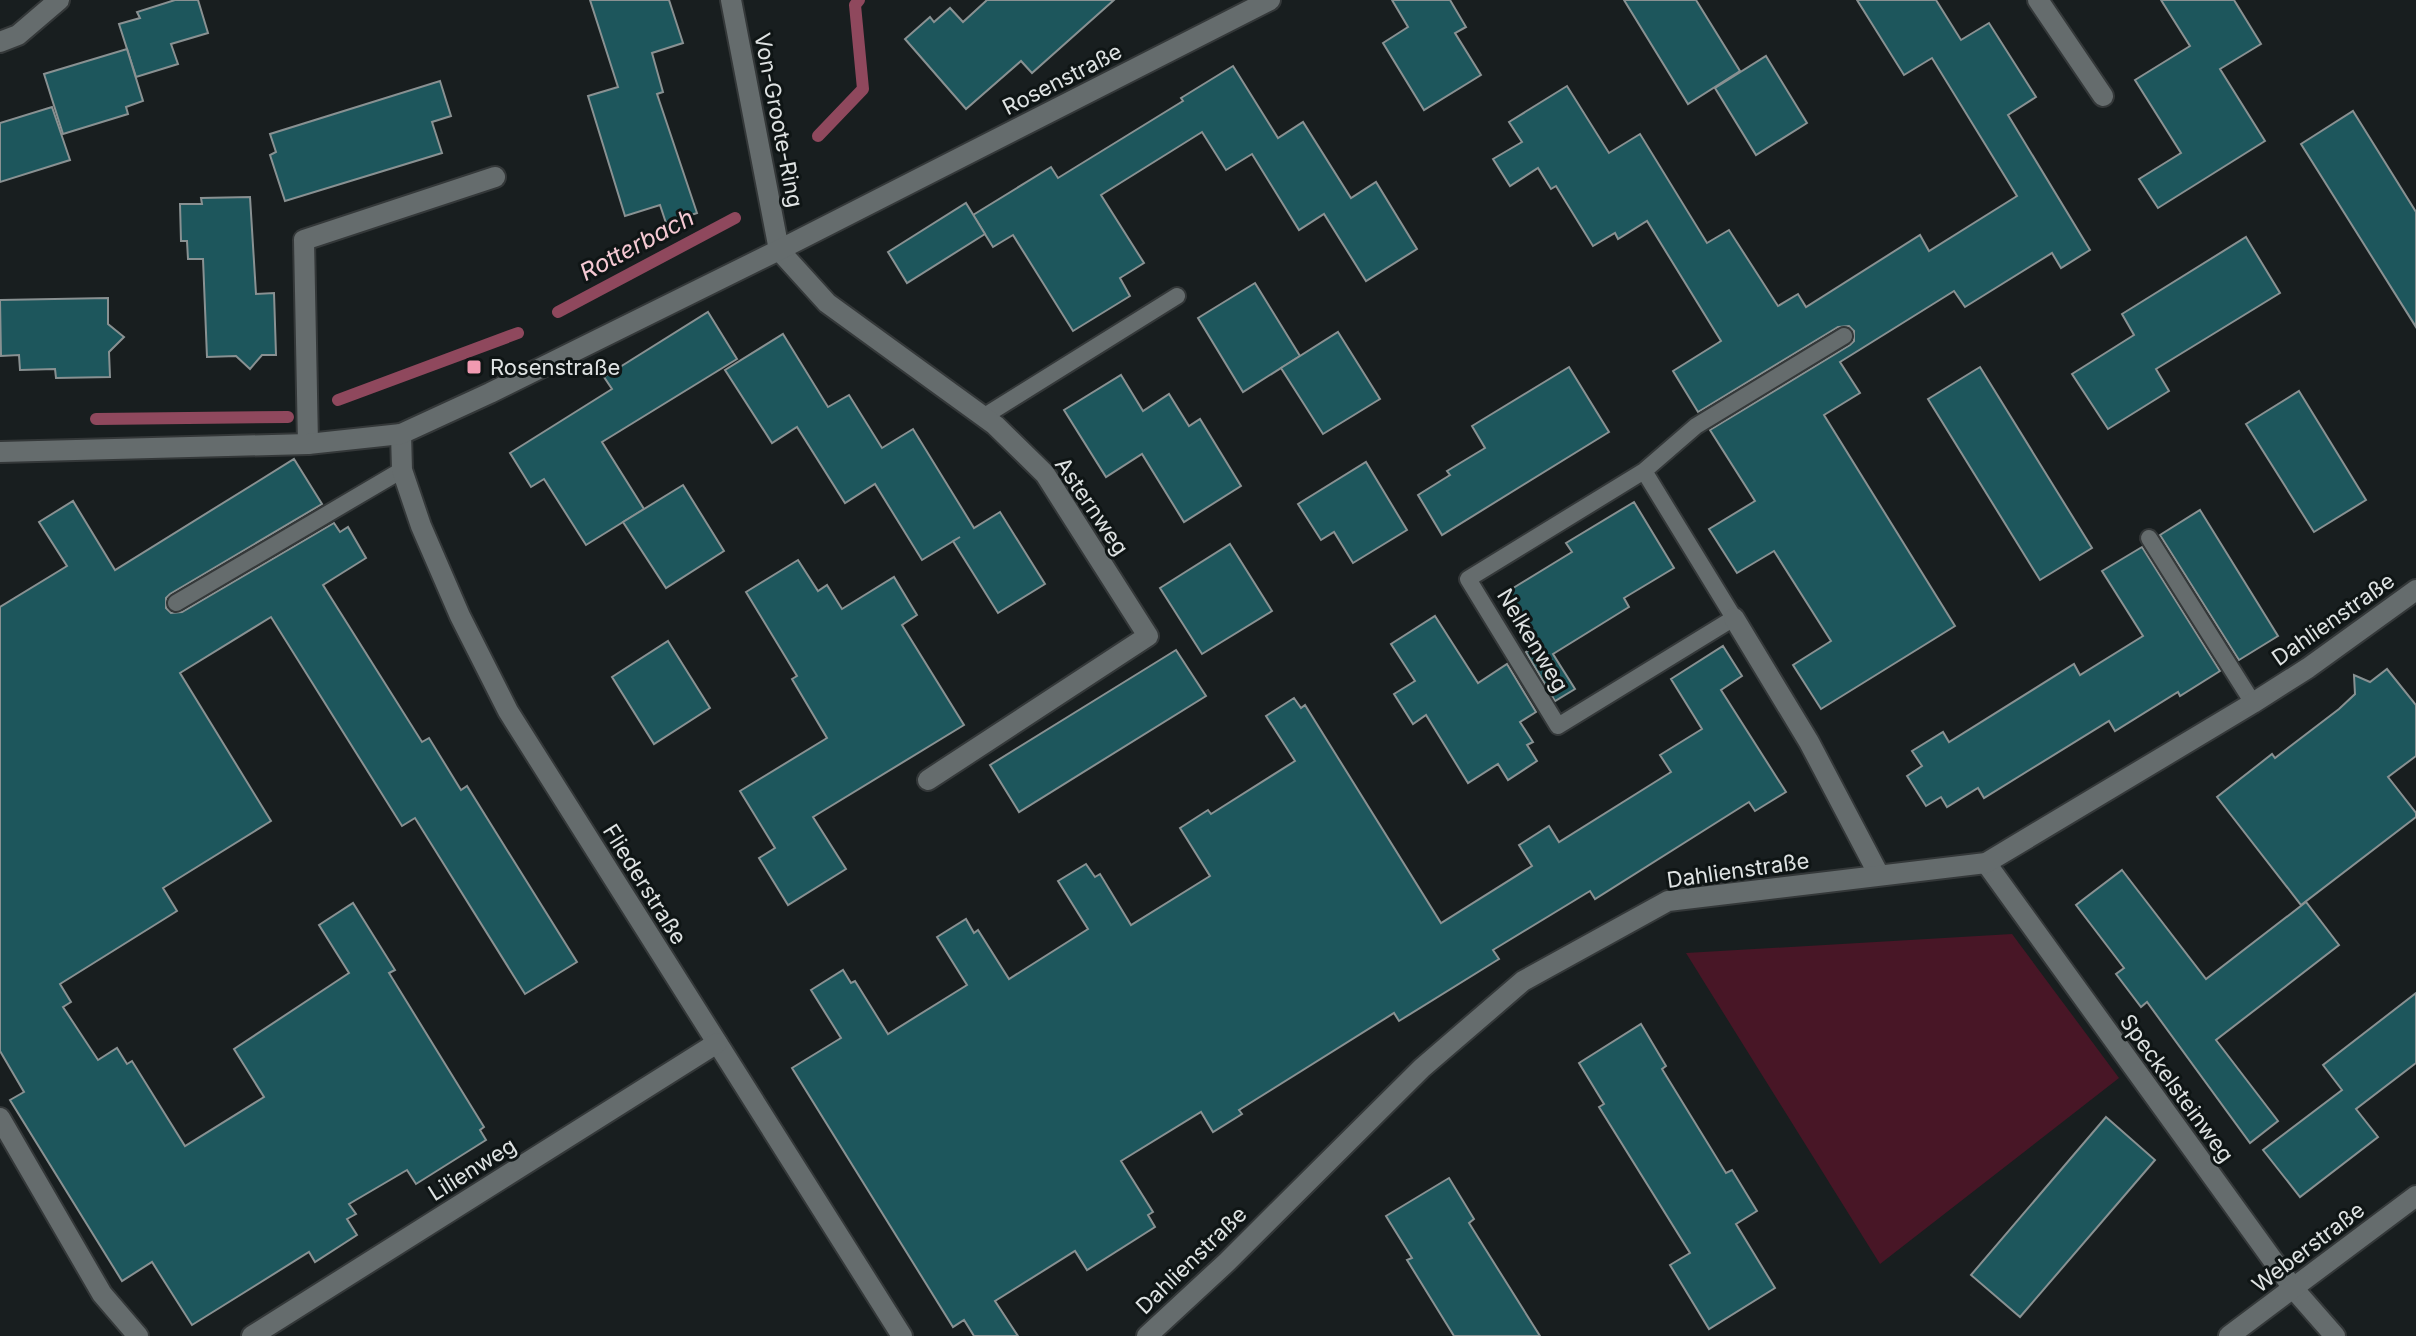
<svg xmlns="http://www.w3.org/2000/svg" width="2416" height="1336" font-family="Inter,sans-serif">
<style>
.green{fill:#481626}
.lines{fill:none;stroke-linecap:round;stroke-linejoin:round}
.stream{stroke:#8f485d;stroke-width:12}
.building{fill:#1d565c;stroke:#899192;stroke-width:2}
.lane-casing{stroke:#343839;stroke-width:20}
.street-casing{stroke:#343839;stroke-width:24}
.lane{stroke:#656c6d;stroke-width:16}
.street{stroke:#656c6d;stroke-width:20}
.poi-dot{fill:#f19ab1;stroke:#0f1515;stroke-width:3}
.labels{text-anchor:middle;stroke-width:6;stroke-linejoin:round;paint-order:stroke}
.street-label{font-size:22px;fill:#dfe3e3;stroke:#0f1515}
.poi-label{font-size:22px;fill:#dfe3e3;stroke:#0f1515;text-anchor:start}
.water-label{font-size:24px;font-style:italic;fill:#f6cad4;stroke:#0f1515}
</style>
<rect width="100%" height="100%" fill="#181e1f"/>
<polygon class="green" points="2012,934 2119,1078 1880,1264 1686,953"/>
<g class="lines">
<g class="stream">
<polyline points="818,136 863,89 855,5 859,0"/>
<polyline points="558,312 735,218"/>
<polyline points="338,400 518,333"/>
<polyline points="96,419 288,417"/>
</g>
</g>
<g class="building">
<polygon points="175,0 198,0 208,33 171,44 178,64 136,77 119,24 140,18 137,12"/>
<polygon points="590,0 669,0 683,43 652,53 663,92 657,94 697,213 666,223 660,205 625,216 588,96 618,87"/>
<polygon points="987,0 1114,0 1032,73 1021,61 966,109 905,39 930,17 934,22 950,8 963,22"/>
<polygon points="1392,0 1450,0 1466,27 1455,33 1481,75 1424,110 1383,43 1408,27"/>
<polygon points="1624,0 1696,0 1740,71 1688,104"/>
<polygon points="1857,0 1936,0 1961,40 1989,23 2036,97 2008,115 2090,250 2061,268 2052,253 1965,307 1954,291 1840,362 1860,393 1824,415 1955,626 1821,709 1793,665 1831,641 1774,551 1737,573 1709,529 1755,501 1710,430 1850,345 1854,341 1854,331 1849,326 1838,327 1698,412 1673,371 1721,341 1647,221 1618,239 1615,233 1593,246 1556,186 1551,189 1538,168 1510,186 1493,159 1522,142 1509,122 1567,86 1609,153 1640,134 1707,243 1729,230 1778,306 1798,294 1806,307 1920,235 1929,251 2017,196 1932,58 1904,75"/>
<polygon points="2161,0 2234,0 2261,44 2220,69 2265,141 2158,208 2139,179 2181,153 2135,80 2190,46"/>
<polygon points="127,49 143,101 126,107 128,114 63,134 44,74"/>
<polygon points="1766,56 1807,123 1756,155 1715,88"/>
<polygon points="1233,66 1278,138 1303,122 1351,198 1376,182 1417,249 1366,281 1324,214 1299,230 1252,154 1226,170 1202,132 1101,195 1144,263 1120,278 1130,296 1073,331 1013,235 993,247 973,215 1051,167 1058,178 1183,101 1181,98"/>
<polygon points="440,81 451,116 432,122 442,153 285,201 270,155 276,152 270,134"/>
<polygon points="52,107 70,160 0,182 0,123"/>
<polygon points="2353,111 2416,212 2416,327 2301,144"/>
<polygon points="250,197 256,294 274,293 276,355 262,355 250,369 236,356 207,357 203,259 188,259 187,241 181,241 180,204 202,204 201,198"/>
<polygon points="966,203 985,234 907,283 888,252"/>
<polygon points="2246,237 2280,293 2156,369 2169,391 2108,429 2072,374 2134,335 2122,314"/>
<polygon points="1255,283 1300,356 1243,392 1198,318"/>
<polygon points="108,298 108,324 124,337 109,352 110,377 56,378 55,369 20,370 19,355 1,356 0,300"/>
<polygon points="708,312 737,359 602,442 644,509 586,545 544,479 531,487 510,453 612,389 604,377"/>
<polygon points="1338,332 1380,399 1323,434 1281,368"/>
<polygon points="783,334 828,407 849,395 882,448 913,429 974,528 1000,512 1045,584 998,613 953,541 960,537 922,560 875,484 845,503 797,427 772,443 725,370"/>
<polygon points="1569,367 1609,432 1442,535 1418,495 1450,475 1447,471 1485,448 1472,426"/>
<polygon points="1980,367 2092,548 2040,580 1928,399"/>
<polygon points="1121,375 1143,411 1169,394 1189,426 1200,419 1241,486 1184,522 1142,454 1106,477 1064,410"/>
<polygon points="2299,391 2366,500 2314,532 2246,424"/>
<polygon points="294,459 322,504 170,594 166,598 166,608 171,613 182,612 334,523 340,532 348,527 366,558 323,585 422,742 429,738 461,790 467,786 577,962 525,994 415,818 402,826 271,617 180,673 271,821 163,888 177,911 60,984 71,1002 63,1007 98,1060 117,1048 127,1064 132,1061 185,1146 264,1097 234,1049 349,973 319,925 353,903 395,970 389,973 484,1127 480,1130 486,1140 416,1184 407,1170 349,1204 356,1214 347,1219 357,1235 315,1262 309,1252 192,1325 152,1262 122,1281 10,1100 24,1092 0,1051 0,607 67,566 39,522 73,501 115,570"/>
<polygon points="1366,462 1407,530 1353,563 1334,532 1321,540 1298,504"/>
<polygon points="683,485 724,551 666,588 623,522"/>
<polygon points="1634,502 1674,568 1624,598 1629,607 1553,654 1575,689 1555,701 1526,652 1536,645 1505,593 1572,552 1566,543"/>
<polygon points="2200,510 2278,636 2239,660 2160,535"/>
<polygon points="1230,544 1272,611 1202,654 1160,588"/>
<polygon points="2142,547 2220,671 2180,696 2178,692 2115,731 2109,721 1984,798 1978,788 1947,807 1941,797 1926,806 1907,776 1922,766 1912,751 1943,732 1949,742 2074,664 2080,675 2143,636 2102,571"/>
<polygon points="798,560 818,591 827,585 842,609 894,577 917,615 902,625 964,725 813,817 846,869 788,905 759,858 775,848 740,791 827,738 792,679 797,676 746,592"/>
<polygon points="1435,616 1478,683 1507,664 1536,712 1520,722 1533,742 1527,745 1537,761 1508,780 1498,764 1468,783 1426,715 1413,724 1394,694 1415,681 1391,644"/>
<polygon points="668,641 710,708 654,744 612,677"/>
<polygon points="1723,646 1742,676 1721,690 1786,792 1755,811 1749,802 1595,899 1590,891 1493,950 1499,959 1399,1021 1394,1013 1239,1110 1242,1114 1213,1132 1201,1112 1121,1161 1153,1212 1148,1215 1155,1227 1087,1270 1075,1251 995,1301 1018,1336 974,1336 964,1320 953,1327 792,1068 841,1038 811,990 843,970 851,983 855,981 888,1034 967,985 937,937 966,919 974,933 978,930 1009,979 1088,929 1058,881 1086,864 1095,877 1100,874 1131,925 1210,876 1180,828 1208,810 1211,814 1295,761 1266,716 1294,698 1301,708 1305,705 1441,923 1532,866 1519,845 1549,826 1559,842 1671,772 1660,755 1702,729 1671,679"/>
<polygon points="1176,650 1206,696 1019,812 990,765"/>
<polygon points="2387,669 2416,705 2416,756 2388,777 2416,813 2416,817 2301,905 2217,797 2272,754 2275,758 2339,709 2355,694 2354,675 2370,682"/>
<polygon points="2122,870 2206,979 2306,902 2339,945 2216,1040 2278,1121 2250,1143 2147,1002 2141,1007 2116,974 2124,968 2076,905"/>
<polygon points="2416,993 2416,1063 2356,1109 2378,1137 2300,1197 2263,1150 2342,1090 2323,1065"/>
<polygon points="1641,1024 1666,1066 1662,1069 1726,1173 1732,1170 1757,1211 1736,1224 1775,1288 1709,1329 1670,1265 1690,1253 1599,1107 1604,1104 1579,1063"/>
<polygon points="2106,1117 2155,1160 2020,1317 1971,1275"/>
<polygon points="1449,1178 1474,1219 1469,1223 1540,1336 1454,1336 1407,1260 1412,1258 1386,1216"/>
</g>
<g class="lines">
<defs>
<g id="lane">
<polyline points="983,417 1177,296"/>
<polyline points="1644,471 1734,618 1558,726 1468,579 1644,471 1696,426 1844,336"/>
<polyline points="2149,538 2253,703"/>
<polyline points="176,603 402,470"/>
</g>
<g id="street">
<polyline points="731,0 779,250 827,303 995,425 1045,474 1148,636 928,780"/>
<polyline points="2038,0 2103,96"/>
<polyline points="0,42 18,35 59,0"/>
<polyline points="401,434 402,470 421,526 460,616 508,711 902,1336"/>
<polyline points="308,444 304,240 495,177"/>
<polyline points="0,452 308,444 401,434 490,393 779,250 1270,0"/>
<polyline points="1734,618 1809,742 1879,875"/>
<polyline points="1986,863 2293,1288 2335,1336"/>
<polyline points="0,1118 102,1294 138,1336"/>
<polyline points="252,1336 717,1043"/>
<polyline points="1147,1336 1227,1262 1422,1068 1523,981 1668,901 1986,863 2253,703 2308,668 2416,590"/>
<polyline points="2229,1336 2416,1196"/>
</g>
</defs>
<use href="#lane" class="lane-casing"/>
<use href="#street" class="street-casing"/>
<use href="#lane" class="lane"/>
<use href="#street" class="street"/>
</g>
<rect class="poi-dot" x="466" y="359" width="16" height="16" rx="4"/>
<g class="labels">
<g class="street-label">
<text transform="translate(1062 79) rotate(-27)" y="8">Rosenstraße</text>
<text transform="translate(779 120) rotate(79)" y="8">Von-Groote-Ring</text>
<text transform="translate(1092 506) rotate(56)" y="8">Asternweg</text>
<text transform="translate(2333 619) rotate(-35)" y="8">Dahlienstraße</text>
<text transform="translate(1533 640) rotate(59)" y="8">Nelkenweg</text>
<text transform="translate(1738 870) rotate(-8)" y="8">Dahlienstraße</text>
<text transform="translate(645 884) rotate(58)" y="8">Fliederstraße</text>
<text transform="translate(2177 1088) rotate(54)" y="8">Speckelsteinweg</text>
<text transform="translate(472 1169) rotate(-32)" y="8">Lilienweg</text>
<text transform="translate(2308 1247) rotate(-37)" y="8">Weberstraße</text>
<text transform="translate(1191 1260) rotate(-44)" y="8">Dahlienstraße</text>
</g>
<g class="poi-label">
<text x="490" y="375">Rosenstraße</text>
</g>
<g class="water-label">
<text transform="translate(637 245) rotate(-28)" y="8">Rotterbach</text>
</g>
</g>
</svg>
